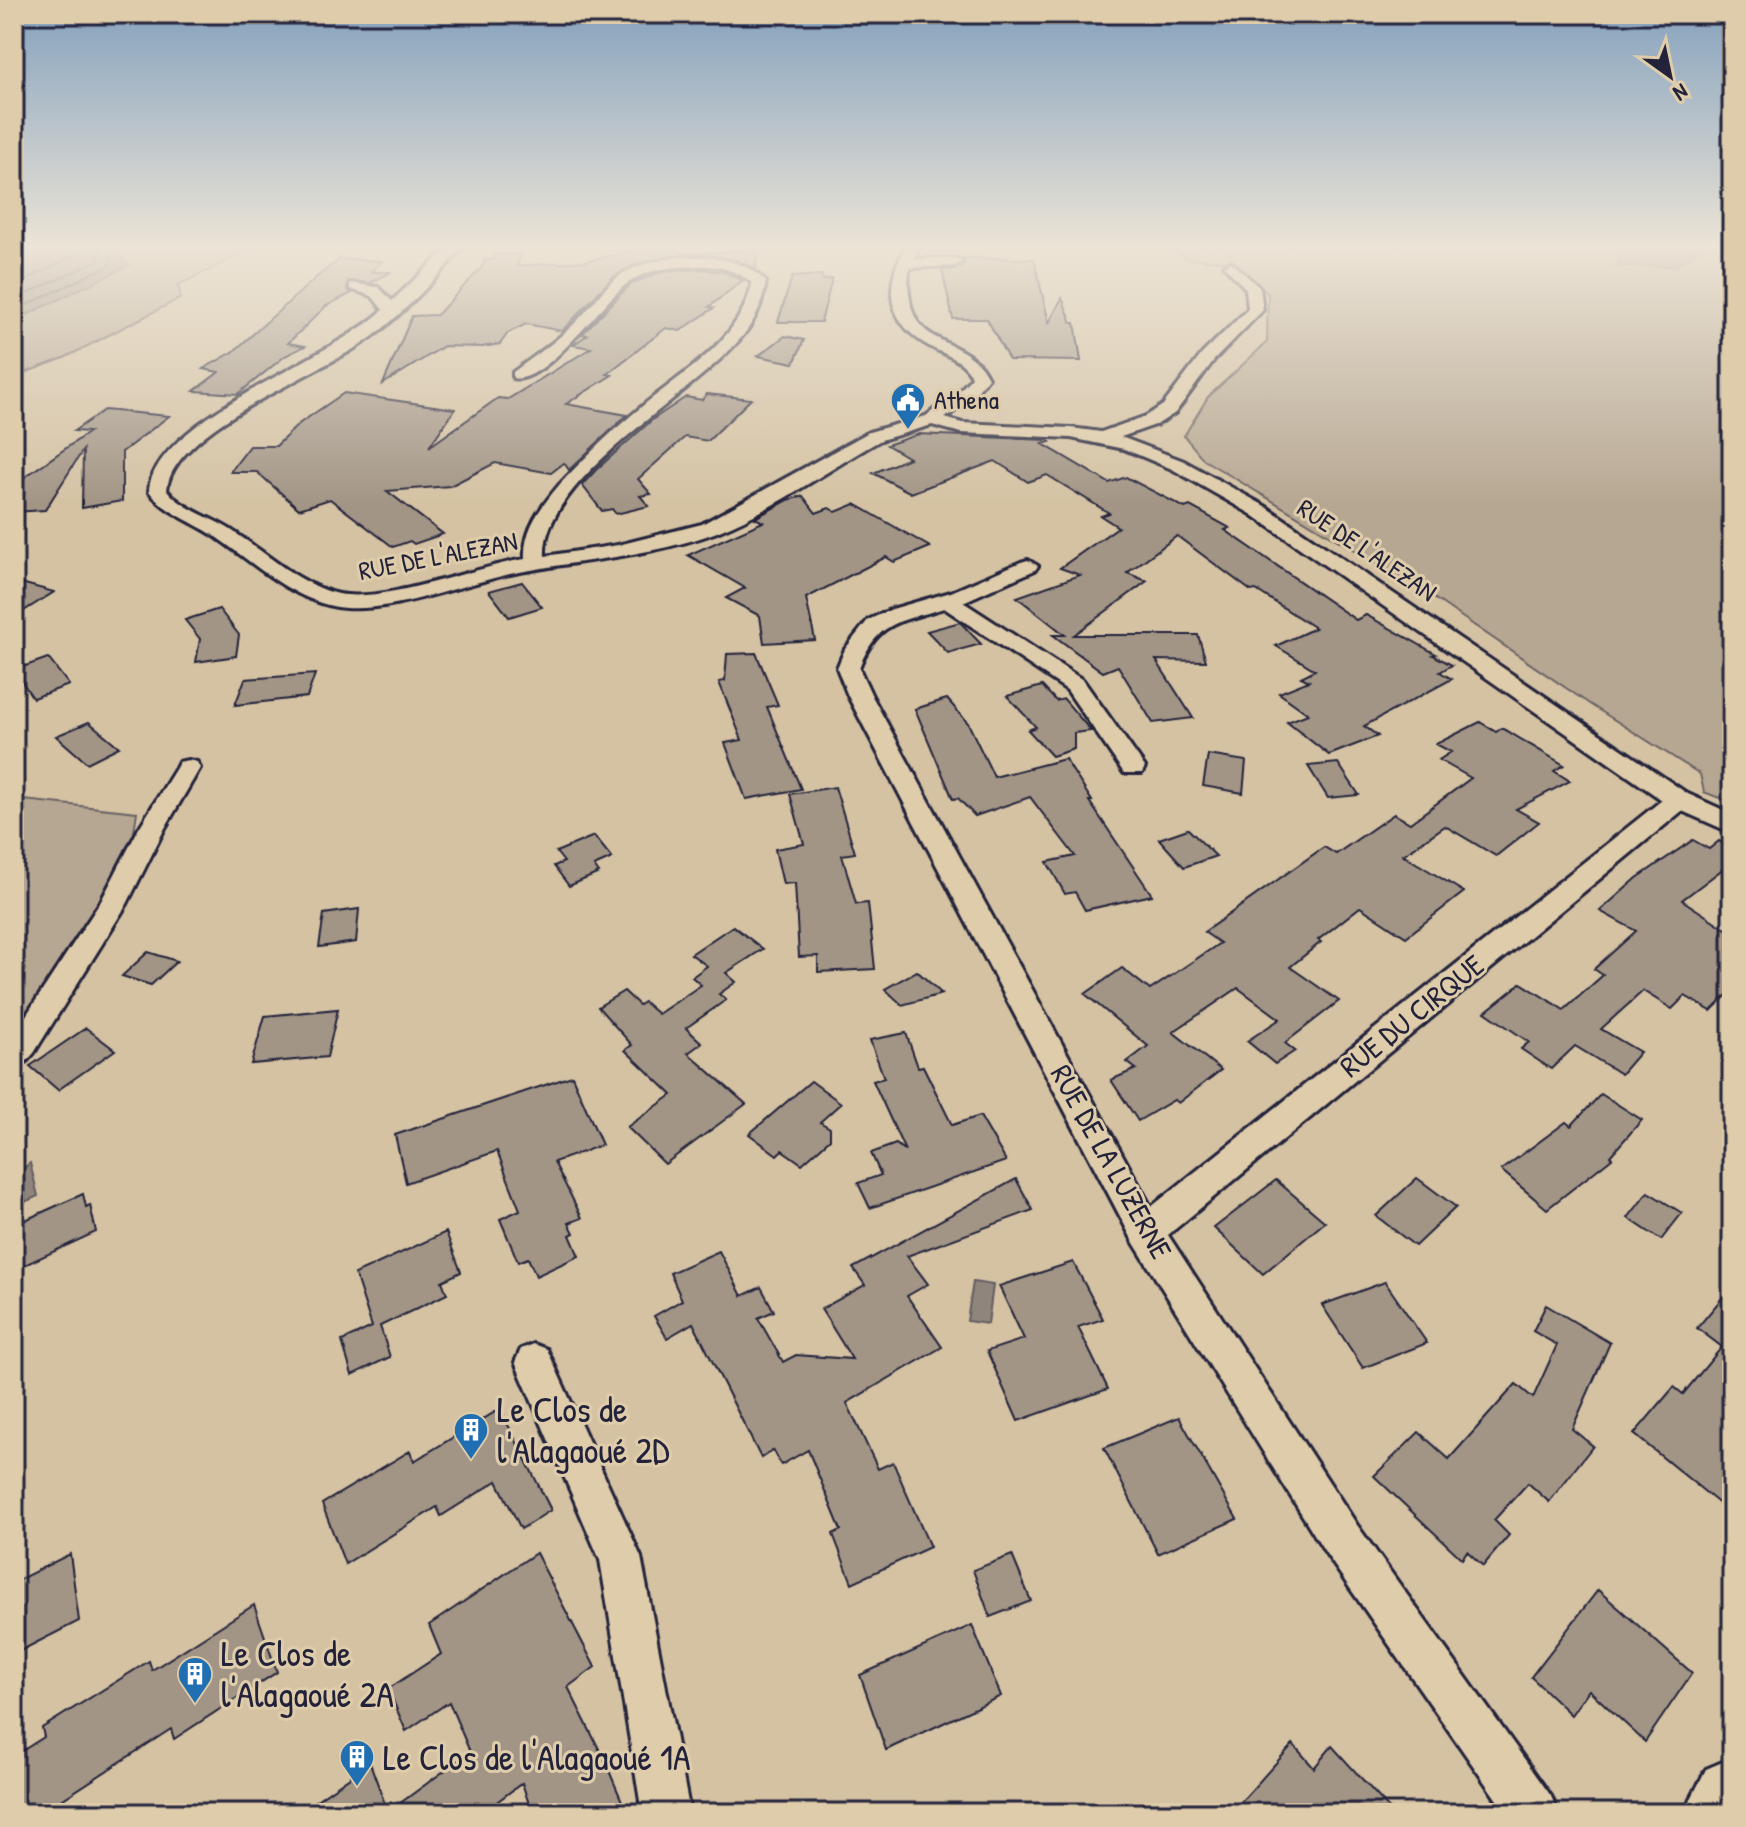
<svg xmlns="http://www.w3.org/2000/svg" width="1746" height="1827" font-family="'Patrick Hand',sans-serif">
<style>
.green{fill:#b6a792;stroke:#6c6466;stroke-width:2}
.water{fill:#8f857c;stroke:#635d62;stroke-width:2}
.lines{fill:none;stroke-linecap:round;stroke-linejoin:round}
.shore{stroke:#4e4a55;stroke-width:2}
.building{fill:#a29586;stroke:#22223b;stroke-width:2}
.minor-casing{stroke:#22223b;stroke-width:6}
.primary-casing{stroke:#22223b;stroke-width:6}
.minor{fill:#dfccaa;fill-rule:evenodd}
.primary{fill:#dfccaa;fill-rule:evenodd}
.labels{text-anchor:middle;stroke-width:6;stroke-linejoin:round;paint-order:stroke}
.far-poi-label{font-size:26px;fill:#22223b;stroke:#dfccaa;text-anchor:start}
.far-street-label{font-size:26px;fill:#22223b;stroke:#dfccaa}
.street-label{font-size:30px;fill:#22223b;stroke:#dfccaa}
.near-poi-label{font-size:36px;fill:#22223b;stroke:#dfccaa;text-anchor:start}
</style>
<rect width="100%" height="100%" fill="#d4c2a3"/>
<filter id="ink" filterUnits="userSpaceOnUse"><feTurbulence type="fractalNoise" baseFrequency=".0125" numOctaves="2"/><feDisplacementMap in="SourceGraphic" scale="16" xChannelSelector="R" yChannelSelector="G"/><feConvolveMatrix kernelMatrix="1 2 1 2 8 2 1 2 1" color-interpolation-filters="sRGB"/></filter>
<g filter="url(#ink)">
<g class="green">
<polygon points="125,248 254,248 178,285 181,298 64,358 14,377 14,321 129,265 117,254"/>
<polygon points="1169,248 1620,248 1622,251 1617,266 1695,252 1685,248 1716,248 1732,260 1732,803 1704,792 1700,774 1591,705 1434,598 1204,460 1184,436 1208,397 1267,342 1268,294 1234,262 1188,259"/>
<polygon points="14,799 137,812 132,845 34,1013 14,1031"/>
</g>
<g class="water">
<polygon points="14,248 125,248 117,255 129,265 14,321"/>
<polygon points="1620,248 1685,248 1696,252 1675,266 1616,266 1622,251"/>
<polygon points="30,1163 38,1196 14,1207 14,1176"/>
<polygon points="973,1282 993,1285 988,1324 967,1321"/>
</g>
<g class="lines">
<g class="shore">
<polyline points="14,286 88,248"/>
<polyline points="14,300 98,260 101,248"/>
<polyline points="14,311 110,265 112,248"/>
</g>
</g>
<g class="building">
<polygon points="649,248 674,248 682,254 756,250 756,269 737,260 697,254 676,255 637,264 613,277 562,331 526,324 508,333 500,344 482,347 444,346 383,384 412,316 437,315 482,267 485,260 493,260 495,255 521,254 517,266 586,261"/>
<polygon points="961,258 1034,259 1049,323 1062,298 1072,323 1075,323 1081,361 1009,360 987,319 953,319 942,270 955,269 963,265 965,261"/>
<polygon points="340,259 382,261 371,272 391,272 370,283 348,281 347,289 352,293 326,306 288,343 305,346 285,356 238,394 194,391 219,372 203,369 233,352 318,276"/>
<polygon points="702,269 724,272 743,280 709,307 714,308 680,331 666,328 607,374 612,375 566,404 627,415 569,470 564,463 551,473 495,463 450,486 387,491 443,534 414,544 410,541 393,547 330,499 299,509 257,472 230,472 250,446 276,446 300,423 344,393 455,409 429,447 498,398 508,399 591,348 573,345 587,335 582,334 631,284 661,272"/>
<polygon points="821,275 823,280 832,279 821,322 778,322 792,277"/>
<polygon points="785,336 804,340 794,363 758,356"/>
<polygon points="707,394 751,399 708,441 685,437 638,479 651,494 640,496 649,506 616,514 612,509 602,511 582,485 597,469 652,420 686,397 702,400"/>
<polygon points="104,410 169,416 122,452 122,501 82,508 83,450 45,510 14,512 14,489 22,479 89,432 74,431"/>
<polygon points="919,434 1047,440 1050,442 1043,444 1109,483 1126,477 1185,508 1190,506 1230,528 1225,530 1356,620 1366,615 1436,654 1433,655 1452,665 1440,672 1452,679 1364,726 1378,736 1329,755 1287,722 1308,714 1279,693 1309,681 1301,677 1315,670 1276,646 1315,628 1256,590 1251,591 1177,536 1127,573 1147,581 1074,635 1198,635 1206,661 1156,660 1193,718 1153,723 1118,666 1103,672 1053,635 1065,635 1017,597 1080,575 1060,568 1118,527 1101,516 1109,513 1047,475 1028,482 995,461 911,493 873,473 909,458 887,445"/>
<polygon points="803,496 816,513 829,508 836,512 855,504 930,547 894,562 886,557 806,598 815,640 764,643 760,616 726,598 745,588 688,555 763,522 755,518 788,500"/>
<polygon points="14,581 54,592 14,617"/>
<polygon points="522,582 542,607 509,617 489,591"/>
<polygon points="219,609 239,635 236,656 196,662 200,639 185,620"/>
<polygon points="960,622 981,644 948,653 927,631"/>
<polygon points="756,653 778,705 767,707 801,789 746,799 725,743 742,740 719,682 725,681 727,654"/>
<polygon points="48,658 69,685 33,698 14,670"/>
<polygon points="315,674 307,697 235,705 245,679"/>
<polygon points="1042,686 1056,701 1064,699 1091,731 1074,733 1074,749 1052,756 1028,730 1036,727 1007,696"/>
<polygon points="947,699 968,723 994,777 1065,759 1092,801 1089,801 1152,895 1085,910 1075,892 1065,894 1047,862 1075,856 1030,797 975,816 958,798 953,799 915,709"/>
<polygon points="89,722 119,747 87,763 56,736"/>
<polygon points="1480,722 1496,732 1502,728 1564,765 1554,771 1570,781 1516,809 1539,822 1496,856 1445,826 1403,855 1464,892 1406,937 1360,907 1318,940 1321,942 1290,967 1339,1001 1285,1043 1295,1051 1275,1064 1247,1041 1280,1019 1238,988 1173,1032 1221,1070 1178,1103 1174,1100 1138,1121 1111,1080 1136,1069 1127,1062 1148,1046 1085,994 1122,968 1150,990 1220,943 1204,932 1324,847 1336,854 1394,814 1410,823 1471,778 1439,760 1451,752 1436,744"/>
<polygon points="1208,755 1246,761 1243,793 1203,786"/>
<polygon points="1338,763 1359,795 1328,798 1308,766"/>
<polygon points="835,787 855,853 842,855 856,904 868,903 875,969 818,972 818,956 799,957 795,883 783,884 775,849 804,844 790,794"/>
<polygon points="1188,829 1216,856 1184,867 1159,839"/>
<polygon points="594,836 612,858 594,866 599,873 569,886 554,866 564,862 556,852"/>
<polygon points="1693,840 1709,849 1719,841 1732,848 1732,862 1682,900 1732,933 1732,990 1711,1011 1685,996 1672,1009 1643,991 1601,1029 1640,1052 1621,1074 1575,1046 1551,1069 1521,1049 1529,1042 1485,1012 1521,983 1564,1010 1603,975 1594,969 1636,931 1600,911 1637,878"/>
<polygon points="359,909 356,942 319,947 324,914"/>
<polygon points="733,926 763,949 726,973 736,982 719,994 726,1000 686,1028 702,1043 688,1053 746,1104 665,1164 627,1127 672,1095 625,1050 632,1045 598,1007 624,991 639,1005 644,1002 658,1014 701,985 692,977 707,966 691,954"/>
<polygon points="148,952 177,961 151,985 122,976"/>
<polygon points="917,971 942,994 902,1005 885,989"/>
<polygon points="338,1009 327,1057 251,1064 265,1016"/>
<polygon points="86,1028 115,1050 58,1090 30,1066"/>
<polygon points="906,1033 918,1067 923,1066 952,1125 980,1116 1006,1161 870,1208 858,1183 881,1175 871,1153 896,1144 905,1151 873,1081 884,1078 870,1040"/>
<polygon points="572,1076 602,1145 554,1162 582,1218 569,1223 574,1233 570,1235 579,1256 536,1276 528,1258 518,1262 500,1219 520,1210 497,1151 406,1183 395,1135"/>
<polygon points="811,1081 841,1103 820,1122 830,1128 830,1139 802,1164 782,1150 777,1155 749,1134"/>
<polygon points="1601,1094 1642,1120 1610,1156 1612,1158 1547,1209 1501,1170 1566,1122 1571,1126"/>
<polygon points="1417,1178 1456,1207 1415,1246 1376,1216"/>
<polygon points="1016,1179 1033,1210 907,1256 928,1284 907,1296 942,1347 847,1403 878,1469 893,1462 930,1547 852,1583 833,1534 841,1530 808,1450 781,1465 773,1450 761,1458 693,1323 667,1338 654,1316 682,1300 670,1273 719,1251 742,1296 761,1287 774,1311 758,1318 783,1362 796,1355 852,1359 821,1309 865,1285 853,1268"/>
<polygon points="1276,1180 1325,1222 1263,1274 1214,1228"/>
<polygon points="1648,1192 1682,1213 1661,1240 1628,1218"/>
<polygon points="83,1194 86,1207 90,1205 96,1232 14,1270 14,1225"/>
<polygon points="446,1232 461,1272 442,1281 447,1294 380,1326 390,1357 352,1375 342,1341 372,1327 355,1274"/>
<polygon points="1073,1262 1103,1319 1078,1327 1108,1389 1018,1421 987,1351 1024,1339 999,1286"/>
<polygon points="1385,1282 1427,1343 1363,1368 1322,1305"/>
<polygon points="1732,1286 1732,1514 1634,1434 1674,1387 1683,1394 1722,1347 1697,1328"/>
<polygon points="1546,1305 1610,1343 1572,1429 1593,1446 1549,1502 1528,1483 1494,1520 1509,1535 1483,1566 1467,1551 1462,1559 1374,1476 1419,1432 1449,1459 1516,1384 1533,1398 1557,1345 1533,1331"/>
<polygon points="500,1409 551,1510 521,1529 497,1481 441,1516 437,1507 345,1564 322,1504 410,1451 414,1461"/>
<polygon points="1179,1417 1237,1519 1158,1554 1104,1448"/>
<polygon points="536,1553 595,1667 568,1687 604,1759 627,1813 532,1813 522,1783 482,1813 298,1813 370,1763 388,1812 470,1752 449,1702 406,1731 388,1689 441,1654 429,1625"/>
<polygon points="70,1554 79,1621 14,1654 14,1582"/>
<polygon points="1012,1555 1031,1601 990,1617 973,1570"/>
<polygon points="1598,1590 1692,1673 1645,1742 1589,1690 1571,1715 1531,1677"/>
<polygon points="254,1605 277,1672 174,1739 171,1729 57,1803 59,1813 14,1813 14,1756 44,1737 42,1728 149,1661 152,1670"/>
<polygon points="972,1625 1001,1696 886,1750 860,1675"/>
<polygon points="1293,1744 1314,1768 1332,1746 1393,1813 1231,1813"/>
</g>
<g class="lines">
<defs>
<g id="minor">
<path d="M 448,248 L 462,248 C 437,278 406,310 376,334 C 330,371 171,427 167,490 C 183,510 214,518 234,532 C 266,553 301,586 339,594 C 386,603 475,567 525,559 C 523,529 541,507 560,484 C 585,457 612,431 640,408 C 683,372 740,342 752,283 C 735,269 716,265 694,266 C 672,267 648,269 629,282 C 604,299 545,386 513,378 L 513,372 C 535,356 557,341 576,322 C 592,307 603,286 622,274 C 659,252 737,248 766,282 C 763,301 757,317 745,333 C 701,391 540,478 545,556 L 618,545 L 702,524 L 869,432 L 926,416 L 960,390 L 972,377 C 966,363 952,357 939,351 C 905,336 884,310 895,271 C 897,263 901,257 904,248 L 918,248 L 914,259 L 955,258 L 962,262 L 955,266 L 910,268 C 907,278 908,289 910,300 C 916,349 970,337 988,378 L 972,398 L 945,418 L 962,423 L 1071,428 L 1101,432 L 1146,416 L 1163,405 L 1202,354 L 1248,309 L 1246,289 L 1224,266 L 1231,262 L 1260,288 L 1263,310 L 1214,360 L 1175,413 L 1158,424 L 1121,437 L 1184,461 L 1265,506 L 1688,794 L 1732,814 L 1732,833 L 1682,811 L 1168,1235 L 1357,1525 L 1551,1796 L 1558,1813 L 1506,1813 L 1327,1555 L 1134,1243 L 848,696 L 837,668 L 845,649 L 868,620 L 892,609 L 951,592 L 1021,562 L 1028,560 L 1038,566 L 1035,570 L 963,602 L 1083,680 L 1145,767 L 1142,773 L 1124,773 L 1067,690 L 944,608 C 900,622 878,620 859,668 L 872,696 L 1151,1207 L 1662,800 L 1251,514 L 1172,469 L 1124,449 L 1071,438 L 961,433 L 932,425 L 881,440 C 828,470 774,509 717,532 C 652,557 577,560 510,574 C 460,585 382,617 332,606 C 287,596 250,560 213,535 C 190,520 165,513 149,491 C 154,419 332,359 383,310 L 372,296 L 350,289 L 350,283 L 378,287 L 392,301 Z"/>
<polygon points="188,760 197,762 200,768 165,828 127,904 34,1053 25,1063 14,1066 14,1034 101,901 139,828 176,768 179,762"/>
<polygon points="534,1344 547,1349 641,1557 690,1813 642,1813 600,1560 515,1362 521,1349"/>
</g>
<polygon id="primary" points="1732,1758 1732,1813 1684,1813 1706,1769"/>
</defs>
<use href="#minor" class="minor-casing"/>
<use href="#primary" class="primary-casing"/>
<use href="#minor" class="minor"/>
<use href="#primary" class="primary"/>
</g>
</g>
<linearGradient id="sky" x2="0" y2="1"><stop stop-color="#84a1bd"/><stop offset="0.49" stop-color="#ece4d6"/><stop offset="1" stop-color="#ece4d6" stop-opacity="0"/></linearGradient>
<rect width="1746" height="504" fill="url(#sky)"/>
<defs>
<symbol id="civic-pin" viewBox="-11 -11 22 30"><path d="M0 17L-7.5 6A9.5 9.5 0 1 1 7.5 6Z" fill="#1f6fb2" stroke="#dfccaa"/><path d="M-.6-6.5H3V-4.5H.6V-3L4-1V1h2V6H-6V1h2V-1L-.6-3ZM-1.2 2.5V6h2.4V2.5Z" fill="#fff"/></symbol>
<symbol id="building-pin" viewBox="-11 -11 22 30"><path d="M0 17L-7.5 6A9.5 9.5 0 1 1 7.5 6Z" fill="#1f6fb2" stroke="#dfccaa"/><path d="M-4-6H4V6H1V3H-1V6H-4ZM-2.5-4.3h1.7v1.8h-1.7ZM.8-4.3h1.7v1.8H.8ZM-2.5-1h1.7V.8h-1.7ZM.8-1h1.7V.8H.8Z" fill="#fff"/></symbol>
</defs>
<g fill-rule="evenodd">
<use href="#civic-pin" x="888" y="380" width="40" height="54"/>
<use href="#building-pin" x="451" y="1410" width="40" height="54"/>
<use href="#building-pin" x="175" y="1654" width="40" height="54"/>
<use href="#building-pin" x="337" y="1737" width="40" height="54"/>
</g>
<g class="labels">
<g class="far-poi-label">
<text x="934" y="409">Athena</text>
</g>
<g class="far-street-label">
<text transform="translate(1367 550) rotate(34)" y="9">RUE DE L'ALEZAN</text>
<text transform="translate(438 556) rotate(-11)" y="9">RUE DE L'ALEZAN</text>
</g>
<g class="street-label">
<text transform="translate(1412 1016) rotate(-39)" y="10">RUE DU CIRQUE</text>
<text transform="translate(1111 1162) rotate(61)" y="10">RUE DE LA LUZERNE</text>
</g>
<g class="near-poi-label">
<text x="497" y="1422">Le Clos de<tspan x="497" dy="41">l'Alagaoué 2D</tspan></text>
<text x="221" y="1666">Le Clos de<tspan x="221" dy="41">l'Alagaoué 2A</tspan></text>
<text x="383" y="1770">Le Clos de l'Alagaoué 1A</text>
</g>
</g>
<rect width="1746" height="1827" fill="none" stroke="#dfccaa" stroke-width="48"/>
<rect x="24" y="24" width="1698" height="1779" fill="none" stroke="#22223b" stroke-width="3" filter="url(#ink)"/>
<g transform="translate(1670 76) rotate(147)" stroke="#dfccaa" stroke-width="6" paint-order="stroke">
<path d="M0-6L14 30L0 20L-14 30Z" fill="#22223b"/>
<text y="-12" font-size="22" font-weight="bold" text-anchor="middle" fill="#22223b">N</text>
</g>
</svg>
